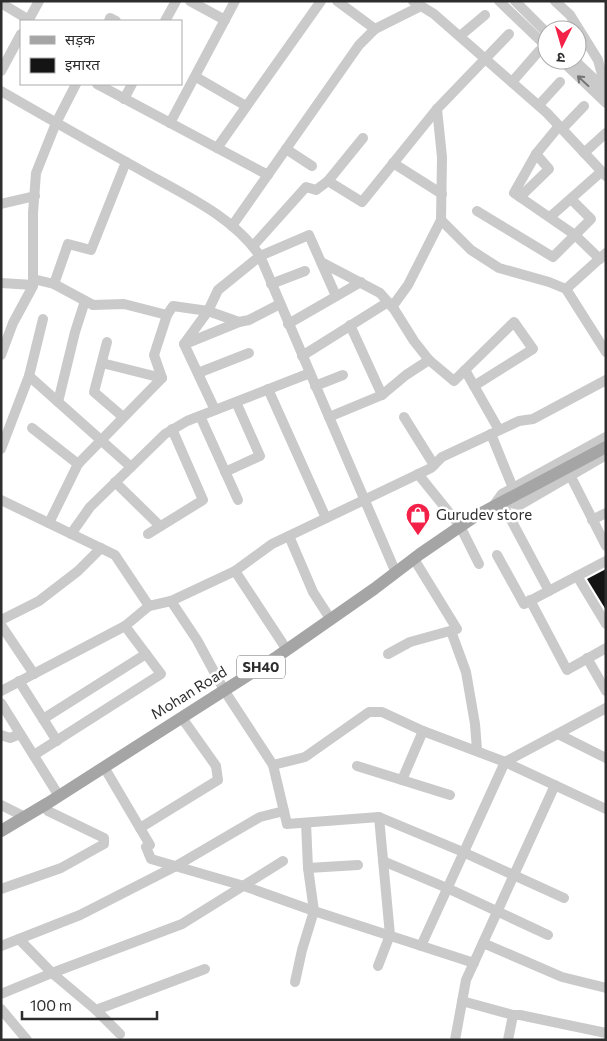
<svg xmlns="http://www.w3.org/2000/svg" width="607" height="1041" font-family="Commissioner,'Noto Sans Devanagari',sans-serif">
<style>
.building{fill:#141414}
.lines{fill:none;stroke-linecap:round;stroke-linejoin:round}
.minor{stroke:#cacaca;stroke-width:10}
.major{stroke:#a5a5a5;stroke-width:12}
.oneway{stroke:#747474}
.labels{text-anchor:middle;stroke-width:5;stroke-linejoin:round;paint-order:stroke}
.shield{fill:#fff;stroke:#6c6c6c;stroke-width:1}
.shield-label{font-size:14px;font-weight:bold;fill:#2d2d2d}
.poi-label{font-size:15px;fill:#2d2d2d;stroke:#fff;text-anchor:start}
.street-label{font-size:15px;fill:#2d2d2d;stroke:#fff}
</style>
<rect width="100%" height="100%" fill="#fff"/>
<polygon class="building" points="606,569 606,610 587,579"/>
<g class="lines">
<g class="minor">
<polyline points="190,1 225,20"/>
<polyline points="337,1 375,29"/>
<polyline points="413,1 434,14 547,113 606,176"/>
<polyline points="499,1 547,47"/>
<polyline points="515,1 547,33"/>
<polyline points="555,1 570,15 598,60 606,89"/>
<polyline points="1,3 29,20"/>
<polyline points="28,21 39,1"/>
<polyline points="109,21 110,18 116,21"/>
<polyline points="165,21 176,1"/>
<polyline points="460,36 485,15"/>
<polyline points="561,60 606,103"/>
<polyline points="574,60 606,90"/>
<polyline points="1,71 21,34"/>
<polyline points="196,77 246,106"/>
<polyline points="512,82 539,51"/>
<polyline points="97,84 268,175"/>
<path d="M 1,91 C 46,117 92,143 137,168 C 180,193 231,214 260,256 L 396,573"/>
<polyline points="124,99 132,84"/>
<polyline points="539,105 560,82"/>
<polyline points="170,123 235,1"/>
<polyline points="559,126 536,154 514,193 575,235 600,259"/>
<polyline points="562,129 584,106"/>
<polyline points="217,148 321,1"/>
<polyline points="286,149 312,166"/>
<polyline points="584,153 606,133"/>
<polyline points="393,163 442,194"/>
<polyline points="328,181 362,202 437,109 509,34"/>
<polyline points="520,197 549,169 536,154"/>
<polyline points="1,204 35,196"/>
<polyline points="477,211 553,257 591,219 571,199"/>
<polyline points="550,217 601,172"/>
<polyline points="441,220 471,250 499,268 549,282 566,289 606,352"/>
<polyline points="232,226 359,45 375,29 421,6"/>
<polyline points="253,246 306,187 316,190 328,181 363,138"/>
<polyline points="321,262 380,293 394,309 414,341 429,360 454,381 465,370 499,430"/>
<polyline points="33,279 54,284 93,305 124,304 167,315 154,355 162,378"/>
<polyline points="1,283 33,285"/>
<polyline points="54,284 68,244 91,250 126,162"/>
<polyline points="271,284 305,271"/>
<polyline points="566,289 606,253"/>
<polyline points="392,307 408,285 441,220 442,157 437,109"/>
<polyline points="167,315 173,306 208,311 239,322"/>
<polyline points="288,324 361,282"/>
<polyline points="350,325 382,395"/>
<polyline points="107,342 94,392 123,417"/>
<polyline points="184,344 208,311 218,290 260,256 309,235 336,296"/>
<polyline points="184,344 215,410"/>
<polyline points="185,344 239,322 249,320 280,304"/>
<polyline points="1,355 13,323 33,286 33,213 36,173 56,123 76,84"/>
<polyline points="302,356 388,302"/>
<polyline points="102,363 162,378"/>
<polyline points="465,370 514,322 533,349 474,386"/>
<polyline points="198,373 249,353"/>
<polyline points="29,376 131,467"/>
<polyline points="315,386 343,375"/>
<polyline points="268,389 326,518"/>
<polyline points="58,402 75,332 85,301"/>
<polyline points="200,416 238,500"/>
<polyline points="329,417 382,395 406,375 429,360"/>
<polyline points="404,417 434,465"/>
<polyline points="32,428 78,464 162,378"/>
<polyline points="491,434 515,493"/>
<polyline points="1,449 29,376 43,319"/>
<polyline points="225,472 260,456 236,402"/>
<polyline points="418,474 460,526 479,564"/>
<polyline points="570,475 606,546"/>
<polyline points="115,482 160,526"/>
<polyline points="1,500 115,555 149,606"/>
<polyline points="501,501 520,505 606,455"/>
<polyline points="501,501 549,591"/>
<polyline points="494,505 502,494 606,437"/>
<polyline points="592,520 606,513"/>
<polyline points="49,523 78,464"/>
<polyline points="71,534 90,507 165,434 187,421 310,373"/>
<polyline points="148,534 203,500 172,429"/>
<polyline points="289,536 313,592 331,620"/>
<polyline points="497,555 524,604 606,561"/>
<polyline points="235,571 287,650"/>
<polyline points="577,576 606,624"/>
<polyline points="530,600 567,670 606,648"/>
<polyline points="171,601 197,640 224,690 273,765 305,757 369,712 382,712 423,731 505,762 606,809"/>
<polyline points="1,620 39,601 78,571 101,548"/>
<polyline points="1,625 34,674"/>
<polyline points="451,631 466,672 475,724 477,750"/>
<polyline points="388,654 410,642 457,629 414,559"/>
<polyline points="587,658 606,691"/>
<polyline points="19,681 57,741"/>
<polyline points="1,691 125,626 149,606 171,601 235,571 272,544 431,468 442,457 519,421 533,419 606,380"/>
<polyline points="1,703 59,796"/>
<polyline points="43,719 146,654"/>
<polyline points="558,734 606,758"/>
<polyline points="1,735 10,738 20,734"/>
<polyline points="34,755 161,674 125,626"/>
<polyline points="273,765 287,824 379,817 463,852 564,898"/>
<polyline points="357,766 450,795"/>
<polyline points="104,767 150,845 146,847 151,859 244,886 314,911 474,963"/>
<polyline points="402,780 423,731"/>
<polyline points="1,805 25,817"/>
<polyline points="140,828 218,780 216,766 182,718"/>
<polyline points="383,861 447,888 548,935"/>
<polyline points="308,868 358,865"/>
<polyline points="1,889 61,868 104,844 104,838 48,811 44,805"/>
<polyline points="19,939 52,973 96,1010 120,1034"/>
<polyline points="483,943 562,977 606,988"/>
<polyline points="1,946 80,915 176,866 260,817 284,811"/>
<polyline points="421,946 505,762 606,708"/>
<polyline points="378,966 390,935 379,817"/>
<polyline points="295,982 302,950 314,911 308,868 306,823"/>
<polyline points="1,994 52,973 182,924 283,861"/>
<polyline points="462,1001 513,1015 520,1015 606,1033"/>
<polyline points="1,1009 27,1040"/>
<polyline points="96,1010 205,969"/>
<polyline points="455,1040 466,980 555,785"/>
<polyline points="508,1040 513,1015"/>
</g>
<polyline class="major" points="1,831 48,803 278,656 374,589 420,554 474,517 606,447"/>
</g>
<defs><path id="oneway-shaft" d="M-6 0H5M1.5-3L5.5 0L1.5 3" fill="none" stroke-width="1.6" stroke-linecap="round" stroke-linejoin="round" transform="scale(1.25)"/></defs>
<use class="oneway" href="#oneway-shaft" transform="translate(583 81) rotate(-137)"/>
<defs>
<symbol id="shop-pin" viewBox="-11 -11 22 30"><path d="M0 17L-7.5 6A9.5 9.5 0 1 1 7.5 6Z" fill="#f32047" stroke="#fff"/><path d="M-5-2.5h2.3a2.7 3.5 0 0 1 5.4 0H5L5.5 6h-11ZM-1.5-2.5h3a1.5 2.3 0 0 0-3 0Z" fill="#fff"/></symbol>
</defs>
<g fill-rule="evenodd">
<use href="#shop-pin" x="404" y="501" width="28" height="38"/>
</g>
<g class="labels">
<rect class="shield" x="237" y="655.5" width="48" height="23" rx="4"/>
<g class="shield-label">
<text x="261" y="672">SH40</text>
</g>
<g class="poi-label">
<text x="436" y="520">Gurudev store</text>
</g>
<g class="street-label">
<text transform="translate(189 693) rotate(-32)" y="5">Mohan Road</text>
</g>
</g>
<rect width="607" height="1041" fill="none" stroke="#2d2d2d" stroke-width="5"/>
<rect x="20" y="20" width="162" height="65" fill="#ffffff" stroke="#ababab"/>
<rect x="30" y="36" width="25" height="8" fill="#a5a5a5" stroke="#ababab"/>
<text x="65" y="45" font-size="15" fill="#2d2d2d">सड़क</text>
<rect x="30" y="58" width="25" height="15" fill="#141414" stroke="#ababab"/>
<text x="65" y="70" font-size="15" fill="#2d2d2d">इमारत</text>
<g transform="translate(562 45) rotate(185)"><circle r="24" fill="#ffffff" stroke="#ababab"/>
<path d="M0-4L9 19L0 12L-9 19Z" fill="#f32047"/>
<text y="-8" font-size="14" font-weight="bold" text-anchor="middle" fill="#2d2d2d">उ</text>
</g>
<path d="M22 1011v8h135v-8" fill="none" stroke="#2d2d2d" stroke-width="2.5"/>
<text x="30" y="1011" font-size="15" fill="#2d2d2d" stroke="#ffffff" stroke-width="4" paint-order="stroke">100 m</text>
</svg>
